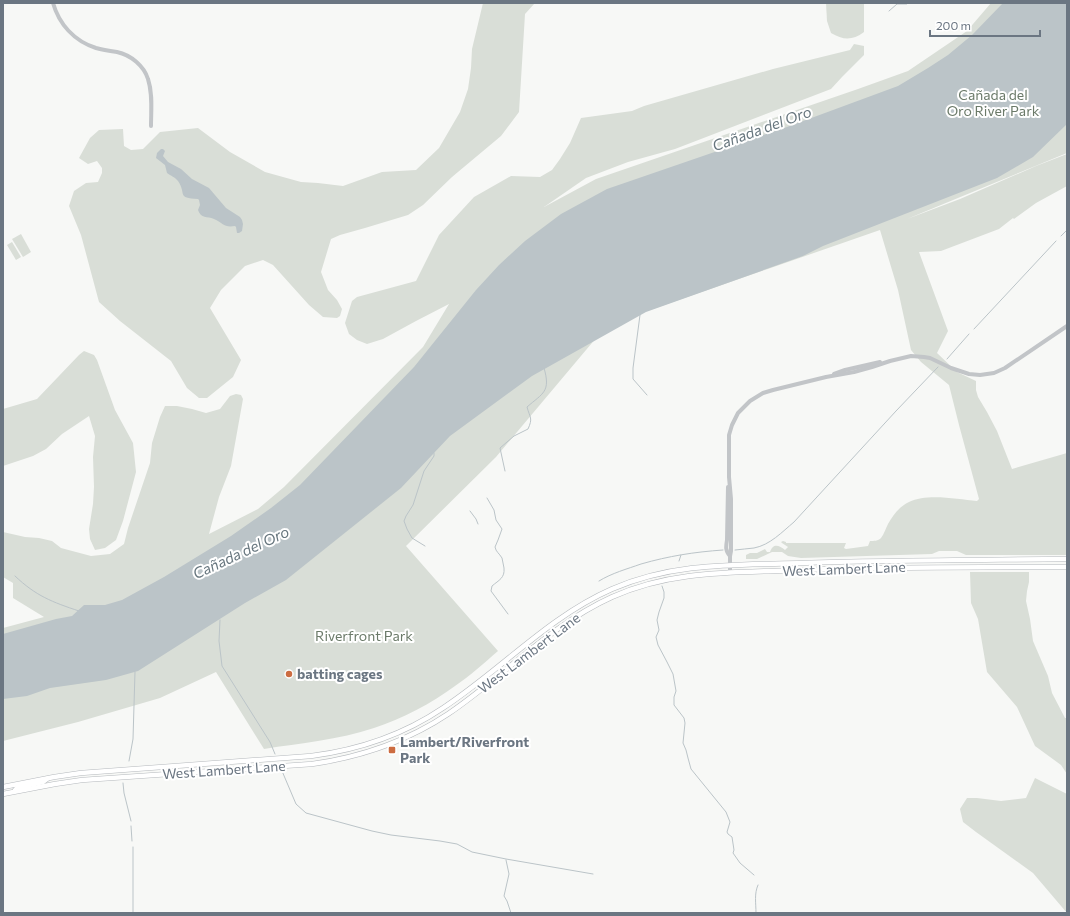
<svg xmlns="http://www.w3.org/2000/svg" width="1070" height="916" font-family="Commissioner,sans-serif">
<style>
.green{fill:#d9ded7}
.water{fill:#bbc4c8}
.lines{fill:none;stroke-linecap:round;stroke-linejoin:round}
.stream{stroke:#bbc4c8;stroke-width:1}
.secondary-casing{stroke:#b5b9bd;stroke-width:5.5}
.tertiary{stroke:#c2c5c8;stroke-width:4}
.secondary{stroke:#fff;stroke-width:4.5}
.poi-dot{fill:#cc6c41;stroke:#fff;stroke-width:1.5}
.labels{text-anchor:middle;stroke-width:4;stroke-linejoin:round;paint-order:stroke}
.park-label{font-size:14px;fill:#6b7a69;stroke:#fff}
.street-label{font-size:14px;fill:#6b7682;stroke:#fff}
.poi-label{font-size:14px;font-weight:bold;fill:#6b7682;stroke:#fff;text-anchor:start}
.water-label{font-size:15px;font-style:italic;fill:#67767e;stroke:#fff}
</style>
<rect width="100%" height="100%" fill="#f7f8f6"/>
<g class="green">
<polygon points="483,3 535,3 525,14 519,112 501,136 452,177 423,205 408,215 365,228 340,235 331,239 321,272 328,290 337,300 342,309 340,316 337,318 323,317 309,305 273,265 263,260 245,266 221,290 210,308 241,360 233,377 207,398 199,398 187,388 171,361 120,321 99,302 81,235 69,206 74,191 86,183 98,182 102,173 102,168 97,161 88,164 79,158 90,138 99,130 123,129 124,146 131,150 143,149 160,132 198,128 230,152 265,172 301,182 318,183 343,186 382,172 416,170 439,148 460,112 468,89 471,68 472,49"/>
<path d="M 826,3 L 864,3 L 864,32 C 852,41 843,40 831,33 L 827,21 Z"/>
<path d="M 991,3 L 1067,3 L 1067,153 L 907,219 L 960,199 L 1036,166 L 1067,154 L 1067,186 L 1036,203 L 1014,219 L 1013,218 L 999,229 L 941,251 L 919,252 L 948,331 L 937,353 L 957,372 L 976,381 L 976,390 L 978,397 L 987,412 L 997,431 L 1012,469 L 1067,453 L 1067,555 L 966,555 L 957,551 L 939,551 L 932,554 L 801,558 L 788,556 L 782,552 L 772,552 L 757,559 L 746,559 L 746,555 L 750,553 L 757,553 L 765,549 L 767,552 L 770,552 C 773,543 779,545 785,550 L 788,547 L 782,543 L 781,542 L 783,541 L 786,542 L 786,543 L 846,543 L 844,548 L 846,549 L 868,546 L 870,541 C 874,541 878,541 881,538 C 884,534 886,528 888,524 C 893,515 900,506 909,502 C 927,493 957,499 977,501 L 979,499 L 959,425 L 949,385 L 921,362 L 911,350 L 898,290 L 880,230 L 624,319 L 602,331 L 496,457 L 406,546 L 498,651 C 484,663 470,676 455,686 C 432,703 402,719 374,728 C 339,740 300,743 264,749 L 216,672 L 160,698 L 78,722 L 3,741 L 3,628 L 44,617 L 13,598 L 13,583 L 3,577 L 3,532 L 25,537 L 39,538 L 52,541 L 61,548 L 91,556 L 110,554 L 124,544 L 128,528 L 150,463 L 152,443 L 160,417 L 165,406 L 177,406 L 192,409 L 206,413 L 220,409 L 230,396 L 236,394 L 241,395 L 243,399 L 231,466 L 219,497 L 209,534 L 258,509 L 284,487 L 423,347 L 449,304 L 416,321 L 383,339 L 367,344 L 357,340 L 349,334 L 345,323 L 352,301 L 357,297 L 416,281 L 439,235 L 474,197 L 511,176 L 540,177 L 552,170 L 560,159 L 570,143 L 581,118 L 632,111 L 644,106 L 773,69 L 850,50 L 854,44 L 864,46 L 864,55 L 842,77 L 831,89 L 675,149 L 628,162 L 586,178 L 544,207 L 596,179 L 858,89 L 908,71 L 967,31 Z"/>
<polygon points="21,234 31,252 23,257 12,239"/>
<polygon points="12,242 21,257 16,260 7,245"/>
<polygon points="84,351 94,355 97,360 115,410 133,443 136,472 123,521 116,540 105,548 95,550 90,539 89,529 93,504 94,487 93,457 95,436 89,416 62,434 46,449 33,456 3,466 3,409 37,399 79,355"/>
<polygon points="970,572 1029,572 1029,582 1027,591 1026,601 1030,619 1033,641 1048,676 1052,693 1065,718 1067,718 1067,774 1061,765 1035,746 1017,707 987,672 978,619 971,603"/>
<polygon points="1035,778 1067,794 1067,913 1033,873 976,832 963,822 960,809 967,798 977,798 1001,801 1026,798"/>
</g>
<g class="water">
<polygon points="1003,3 1067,3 1067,124 1033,157 997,178 823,246 803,256 646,312 532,376 450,436 401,488 286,580 245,603 138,671 106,680 50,688 27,696 3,699 3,634 56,619 72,616 84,605 105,605 122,600 164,577 231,536 271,508 300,485 414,367 476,290 499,265 525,241 561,214 607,189 787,127 898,86 928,68 948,55 972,35"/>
<path d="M 161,149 L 163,149 L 165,151 L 163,156 L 168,162 L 181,169 L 192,179 L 209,188 L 226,208 L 240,217 L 242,220 L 243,224 L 242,231 L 239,233 L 237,233 L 236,227 L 235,226 C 224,228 223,223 214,219 C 207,216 201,219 198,210 L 200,205 L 199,200 L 198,199 C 176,198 187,194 178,181 C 175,177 171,176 167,173 L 165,165 L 156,158 L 157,153 Z"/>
</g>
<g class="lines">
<g class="stream">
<polyline points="889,11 897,4 907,4 908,3"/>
<polyline points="1061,236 1067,230"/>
<polyline points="640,315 633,368 633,379 647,395"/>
<polyline points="974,329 1056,241"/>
<polyline points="947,359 969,334"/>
<path d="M 505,471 L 500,448 L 514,436 L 528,429 C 533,418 530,418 527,407 C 543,393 551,392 544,368"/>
<path d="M 487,498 L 494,510 L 496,520 L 502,529 L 498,540 L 495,547 C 496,552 499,553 502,558 C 503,561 503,565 504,568 C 505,578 499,580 492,586 L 491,591 L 508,614"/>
<polyline points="470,511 476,519 478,524"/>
<polyline points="425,546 412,538 407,529 404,521 406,516 413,505 424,471 434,456 434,453"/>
<path d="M 735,550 C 741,549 748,549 754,548 C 770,545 782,532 794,522 L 896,411 L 938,367"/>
<polyline points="679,561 681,555"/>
<path d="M 15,576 C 36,596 52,602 79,611"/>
<path d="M 599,581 C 612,573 627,569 641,564 C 669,556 694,552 723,550"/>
<polyline points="662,586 664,592 664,598 659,612 657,620 659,630 656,637 658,645 667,662 673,674 676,691 674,697 674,705 684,718 685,723 683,743 686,750 688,758 691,769 726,812 730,822 727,832 728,834 732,837 734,850 733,853 740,863 754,875"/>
<polyline points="220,620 219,641 222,666 270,742 275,754"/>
<polyline points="129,761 133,739 135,672"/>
<polyline points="282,771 296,804 306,813 372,831 391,835 440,841 457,844 472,852 506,859 593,874"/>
<polyline points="123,783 124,793 131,821"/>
<polyline points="131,826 132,841"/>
<polyline points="133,847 133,913"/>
<polyline points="506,860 509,874 504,896 507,901 511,913"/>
<path d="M 756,913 C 756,903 754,894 758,885"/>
</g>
<defs>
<g id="secondary">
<path d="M 3,787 L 54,777 L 81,773 L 311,756 C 358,750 403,735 443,708 C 501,670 548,617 612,589 C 674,562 737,565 803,563 C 891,560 979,560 1067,559"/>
<polyline points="15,790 17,788 20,787 43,782 47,779"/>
<path d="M 3,794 L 55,784 L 82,780 L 312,764 C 361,757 406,742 448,714 C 503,677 550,625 612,597 C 674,569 738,573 804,570 C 891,567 979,567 1067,567"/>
</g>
</defs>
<use href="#secondary" class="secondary-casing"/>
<g class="tertiary">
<path d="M 53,3 C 59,24 74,41 96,48 C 103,50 110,51 117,52 C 131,55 144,66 148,79 C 153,94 151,111 151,126"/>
<polyline points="834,374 845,370 880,362"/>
<path d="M 728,487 L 727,540 C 726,546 725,551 730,556"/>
<polyline points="730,573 730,556 731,551 731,499 729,477 729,435 732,425 738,413 750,401 763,393 773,390 826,377 854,372 872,367 890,361 911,356 924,357 930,358 951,368 969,374 980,375 994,373 1005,368 1067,326"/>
</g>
<use href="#secondary" class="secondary"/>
</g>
<g class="poi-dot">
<circle cx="289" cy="674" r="4"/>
<rect x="388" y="746" width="8" height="8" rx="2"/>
</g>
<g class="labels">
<g class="park-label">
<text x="993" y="100">Cañada del<tspan x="993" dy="16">Oro River Park</tspan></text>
<text x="364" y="641">Riverfront Park</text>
</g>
<g class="street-label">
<text transform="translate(844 569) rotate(-2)" y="5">West Lambert Lane</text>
<text transform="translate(529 653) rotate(-37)" y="5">West Lambert Lane</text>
<text transform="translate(224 770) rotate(-4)" y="5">West Lambert Lane</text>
</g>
<g class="poi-label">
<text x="297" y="679">batting cages</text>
<text x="400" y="747">Lambert/Riverfront<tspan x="400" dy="16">Park</tspan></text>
</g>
<g class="water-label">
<text transform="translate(762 129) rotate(-20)" y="5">Cañada del Oro</text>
<text transform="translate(241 553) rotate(-25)" y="5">Cañada del Oro</text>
</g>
</g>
<rect width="1070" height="916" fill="none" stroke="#6b7682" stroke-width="8"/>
<path d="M930 30v6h110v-6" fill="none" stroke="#6b7682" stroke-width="2"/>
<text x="936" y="30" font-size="12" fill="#6b7682" stroke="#ffffff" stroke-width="3" paint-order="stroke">200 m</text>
</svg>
